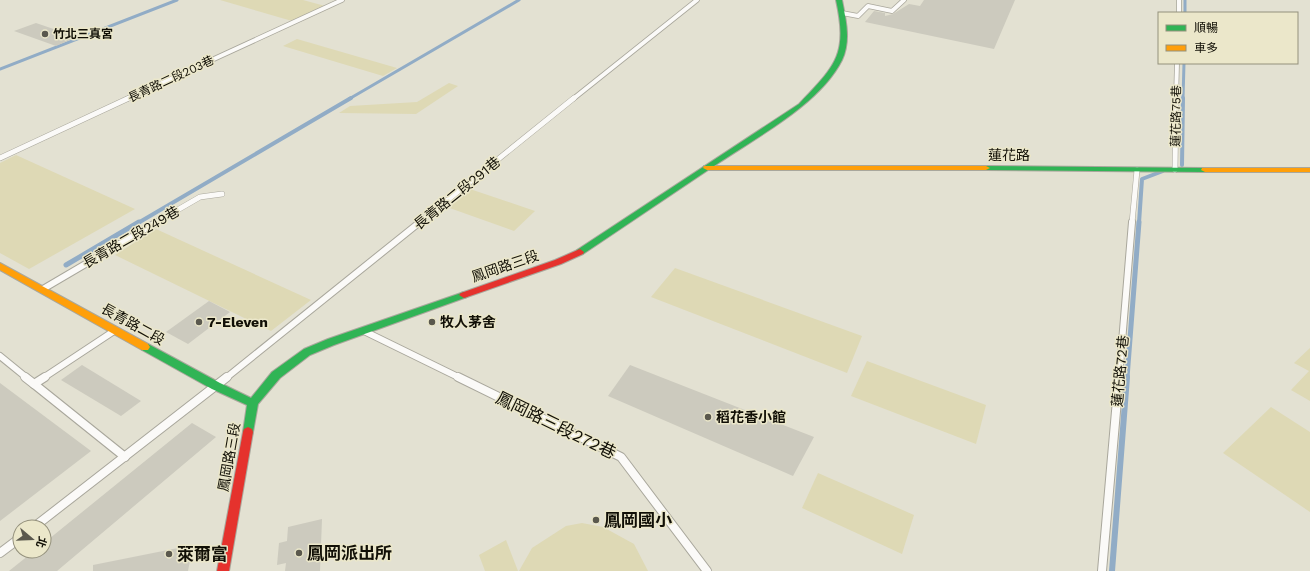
<svg xmlns="http://www.w3.org/2000/svg" width="1310" height="571" font-family="'Work Sans','Noto Sans TC',sans-serif">
<style>
.green{fill:#ded9b5}
.lines{fill:none;stroke-linecap:round;stroke-linejoin:round}
.stream-far3{stroke:#91acc6;stroke-width:3}
.stream-far2{stroke:#91acc6;stroke-width:4}
.stream-far1{stroke:#91acc6;stroke-width:5}
.stream{stroke:#91acc6;stroke-width:6}
.building{fill:#cccabe}
.lane-far3-casing{stroke:#a9a79c;stroke-width:5.5}
.lane-far2-casing{stroke:#a9a79c;stroke-width:6}
.lane-far1-casing{stroke:#a9a79c;stroke-width:8}
.lane-casing{stroke:#a9a79c;stroke-width:10}
.fast-casing{stroke:#a9a79c;stroke-width:2}
.slow-casing{stroke:#a9a79c;stroke-width:2}
.jam-casing{stroke:#a9a79c;stroke-width:2}
.lane-far3{stroke:#fbfaf8;stroke-width:4}
.lane-far2{stroke:#fbfaf8;stroke-width:5}
.lane-far1{stroke:#fbfaf8;stroke-width:6}
.lane{stroke:#fbfaf8;stroke-width:8}
.fast{fill:#30b455;fill-rule:evenodd}
.slow{fill:#ff9f0a;fill-rule:evenodd}
.jam{fill:#e5322d;fill-rule:evenodd}
.poi-dot{fill:#5a584d;stroke:#ebe7ca;stroke-width:1.5}
.labels{text-anchor:middle;stroke-width:3;stroke-linejoin:round;paint-order:stroke}
.far-poi-label{font-size:12px;font-weight:bold;fill:#110f06;stroke:#ebe7ca;text-anchor:start}
.far-street-label{font-size:12px;fill:#110f06;stroke:#ebe7ca}
.street-label{font-size:14px;fill:#110f06;stroke:#ebe7ca}
.poi-label{font-size:14px;font-weight:bold;fill:#110f06;stroke:#ebe7ca;text-anchor:start}
.near-street-label{font-size:17px;fill:#110f06;stroke:#ebe7ca}
.near-poi-label{font-size:17px;font-weight:bold;fill:#110f06;stroke:#ebe7ca;text-anchor:start}
</style>
<rect width="100%" height="100%" fill="#e3e1d2"/>
<g class="green">
<polygon points="220,0 303,0 325,6 292,21"/>
<polygon points="297,39 397,68 383,76 283,46"/>
<polygon points="449,83 458,86 416,114 339,113 350,106 417,102"/>
<polygon points="16,155 135,209 29,269 0,253 0,163"/>
<polygon points="467,188 535,211 514,231 444,206"/>
<polygon points="156,229 311,300 271,331 115,255"/>
<polygon points="675,268 862,336 847,373 651,297"/>
<polygon points="1310,348 1310,401 1291,390 1309,371 1294,363"/>
<polygon points="867,361 986,405 976,444 851,396"/>
<polygon points="1271,407 1310,432 1310,512 1223,453"/>
<polygon points="818,473 914,515 902,554 802,508"/>
<polygon points="582,523 603,527 634,544 648,571 519,571 532,548 566,526"/>
<polygon points="506,540 518,571 485,571 479,555"/>
</g>
<g class="lines">
<g class="stream-far3">
<polyline points="1185,0 1185,13"/>
<polyline points="0,69 177,0"/>
<polyline points="349,99 519,0"/>
<polyline points="1183,99 1184,63"/>
</g>
<g class="stream-far2">
<polyline points="1182,165 1183,98"/>
<polyline points="138,223 351,98"/>
<polyline points="1139,223 1142,179 1163,171"/>
</g>
<g class="stream-far1">
<polyline points="66,265 139,222"/>
<polyline points="1127,378 1139,222"/>
</g>
<polyline class="stream" points="1112,571 1127,377"/>
</g>
<g class="building">
<polygon points="924,0 1015,0 994,49 865,22 874,11 885,13 885,16 893,14 909,4 920,6"/>
<polygon points="36,23 77,37 56,46 14,31"/>
<polygon points="209,301 230,312 188,344 166,332"/>
<polygon points="82,365 141,401 121,416 61,380"/>
<polygon points="630,365 814,437 793,476 608,396"/>
<polygon points="0,383 91,451 0,521"/>
<polygon points="192,423 216,437 57,571 9,571 34,551 44,551 44,543"/>
<polygon points="322,519 320,571 285,571 286,563 277,565 279,543 287,541 288,527"/>
<polygon points="193,545 188,571 93,571 93,565"/>
</g>
<g class="lines">
<defs>
<g id="lane-far3">
<polyline points="1179,0 1179,13"/>
<polyline points="842,13 858,16 868,6 892,11 904,0"/>
<polyline points="127,99 342,0"/>
<polyline points="573,99 697,0"/>
<polyline points="1176,99 1177,63"/>
</g>
<g id="lane-far2">
<polyline points="0,158 129,98"/>
<polyline points="1175,170 1176,98"/>
<polyline points="155,223 200,197 222,194"/>
<polyline points="419,223 574,98"/>
<polyline points="1132,223 1137,170"/>
</g>
<g id="lane-far1">
<polyline points="43,289 157,222"/>
<polyline points="366,332 460,378"/>
<polyline points="0,356 27,378"/>
<polyline points="43,378 114,331"/>
<polyline points="226,378 420,222"/>
<polyline points="1119,378 1132,222"/>
</g>
<g id="lane">
<polyline points="25,377 34,384"/>
<polyline points="45,377 34,384 125,457"/>
<polyline points="458,377 621,457 707,571"/>
<polyline points="34,527 227,377"/>
<polyline points="0,553 20,538"/>
<polyline points="1102,571 1119,377"/>
</g>
<g id="fast">
<path d="M 836,0 L 842,0 C 846,20 851,41 842,60 C 820,104 757,137 717,164 C 672,194 628,224 583,254 L 577,254 L 576,252 L 577,250 L 799,104 C 836,65 848,55 836,0 Z"/>
<polygon points="983,166 1205,168 1209,170 1205,172 986,170 982,168"/>
<polygon points="464,292 467,293 469,295 467,297 334,345 310,355 280,378 258,404 253,432 252,435 248,437 244,435 243,432 247,405 212,389 142,350 140,347 142,344 148,344 220,383 251,398 272,372 304,349 328,339"/>
</g>
<g id="slow">
<polygon points="704,166 986,166 990,168 986,170 707,170 703,168"/>
<polygon points="1202,168 1310,168 1310,172 1205,172 1201,170"/>
<polygon points="0,263 148,344 150,347 148,350 142,350 0,270"/>
</g>
<g id="jam">
<polygon points="580,249 584,252 583,254 561,264 467,297 464,298 459,295 461,293 555,260"/>
<polygon points="248,427 252,429 253,432 229,571 217,571 243,432 244,429"/>
</g>
</defs>
<use href="#lane-far3" class="lane-far3-casing"/>
<use href="#lane-far2" class="lane-far2-casing"/>
<use href="#lane-far1" class="lane-far1-casing"/>
<use href="#lane" class="lane-casing"/>
<use href="#fast" class="fast-casing"/>
<use href="#slow" class="slow-casing"/>
<use href="#jam" class="jam-casing"/>
<use href="#lane-far3" class="lane-far3"/>
<use href="#lane-far2" class="lane-far2"/>
<use href="#lane-far1" class="lane-far1"/>
<use href="#lane" class="lane"/>
<use href="#fast" class="fast"/>
<use href="#slow" class="slow"/>
<use href="#jam" class="jam"/>
</g>
<g class="poi-dot">
<circle cx="45" cy="34" r="4"/>
<circle cx="199" cy="322" r="4"/>
<circle cx="432" cy="322" r="4"/>
<circle cx="708" cy="417" r="4"/>
<circle cx="596" cy="520" r="4"/>
<circle cx="299" cy="553" r="4"/>
<circle cx="169" cy="554" r="4"/>
</g>
<g class="labels">
<g class="far-poi-label">
<text x="53" y="38">竹北三真宮</text>
</g>
<g class="far-street-label">
<text transform="translate(171 79) rotate(-25)" y="4">長青路二段203巷</text>
<text transform="translate(1176 116) rotate(-89)" y="4">蓮花路75巷</text>
</g>
<g class="street-label">
<text x="1009" y="160">蓮花路</text>
<text transform="translate(457 193) rotate(-39)" y="5">長青路二段291巷</text>
<text transform="translate(131 237) rotate(-30)" y="5">長青路二段249巷</text>
<text transform="translate(505 266) rotate(-19)" y="5">鳳岡路三段</text>
<text transform="translate(133 324) rotate(29)" y="5">長青路二段</text>
<text transform="translate(1120 371) rotate(-85)" y="5">蓮花路72巷</text>
<text transform="translate(229 457) rotate(-80)" y="5">鳳岡路三段</text>
</g>
<g class="poi-label">
<text x="207" y="327">7-Eleven</text>
<text x="440" y="327">牧人茅舍</text>
<text x="716" y="422">稻花香小館</text>
</g>
<g class="near-street-label">
<text transform="translate(556 425) rotate(26)" y="6">鳳岡路三段272巷</text>
</g>
<g class="near-poi-label">
<text x="604" y="526">鳳岡國小</text>
<text x="307" y="559">鳳岡派出所</text>
<text x="177" y="560">萊爾富</text>
</g>
</g>
<rect x="1158" y="12" width="140" height="52" fill="#ebe7ca" stroke="#94917c"/>
<rect x="1166" y="25" width="20" height="6" fill="#30b455" stroke="#94917c"/>
<text x="1194" y="32" font-size="12" fill="#110f06">順暢</text>
<rect x="1166" y="45" width="20" height="6" fill="#ff9f0a" stroke="#94917c"/>
<text x="1194" y="52" font-size="12" fill="#110f06">車多</text>
<g transform="translate(32 539) rotate(109)"><circle r="19" fill="#ebe7ca" stroke="#94917c"/>
<path d="M0-3L7 15L0 10L-7 15Z" fill="#5a584d"/>
<text y="-6" font-size="11" font-weight="bold" text-anchor="middle" fill="#110f06">北</text>
</g>
</svg>
